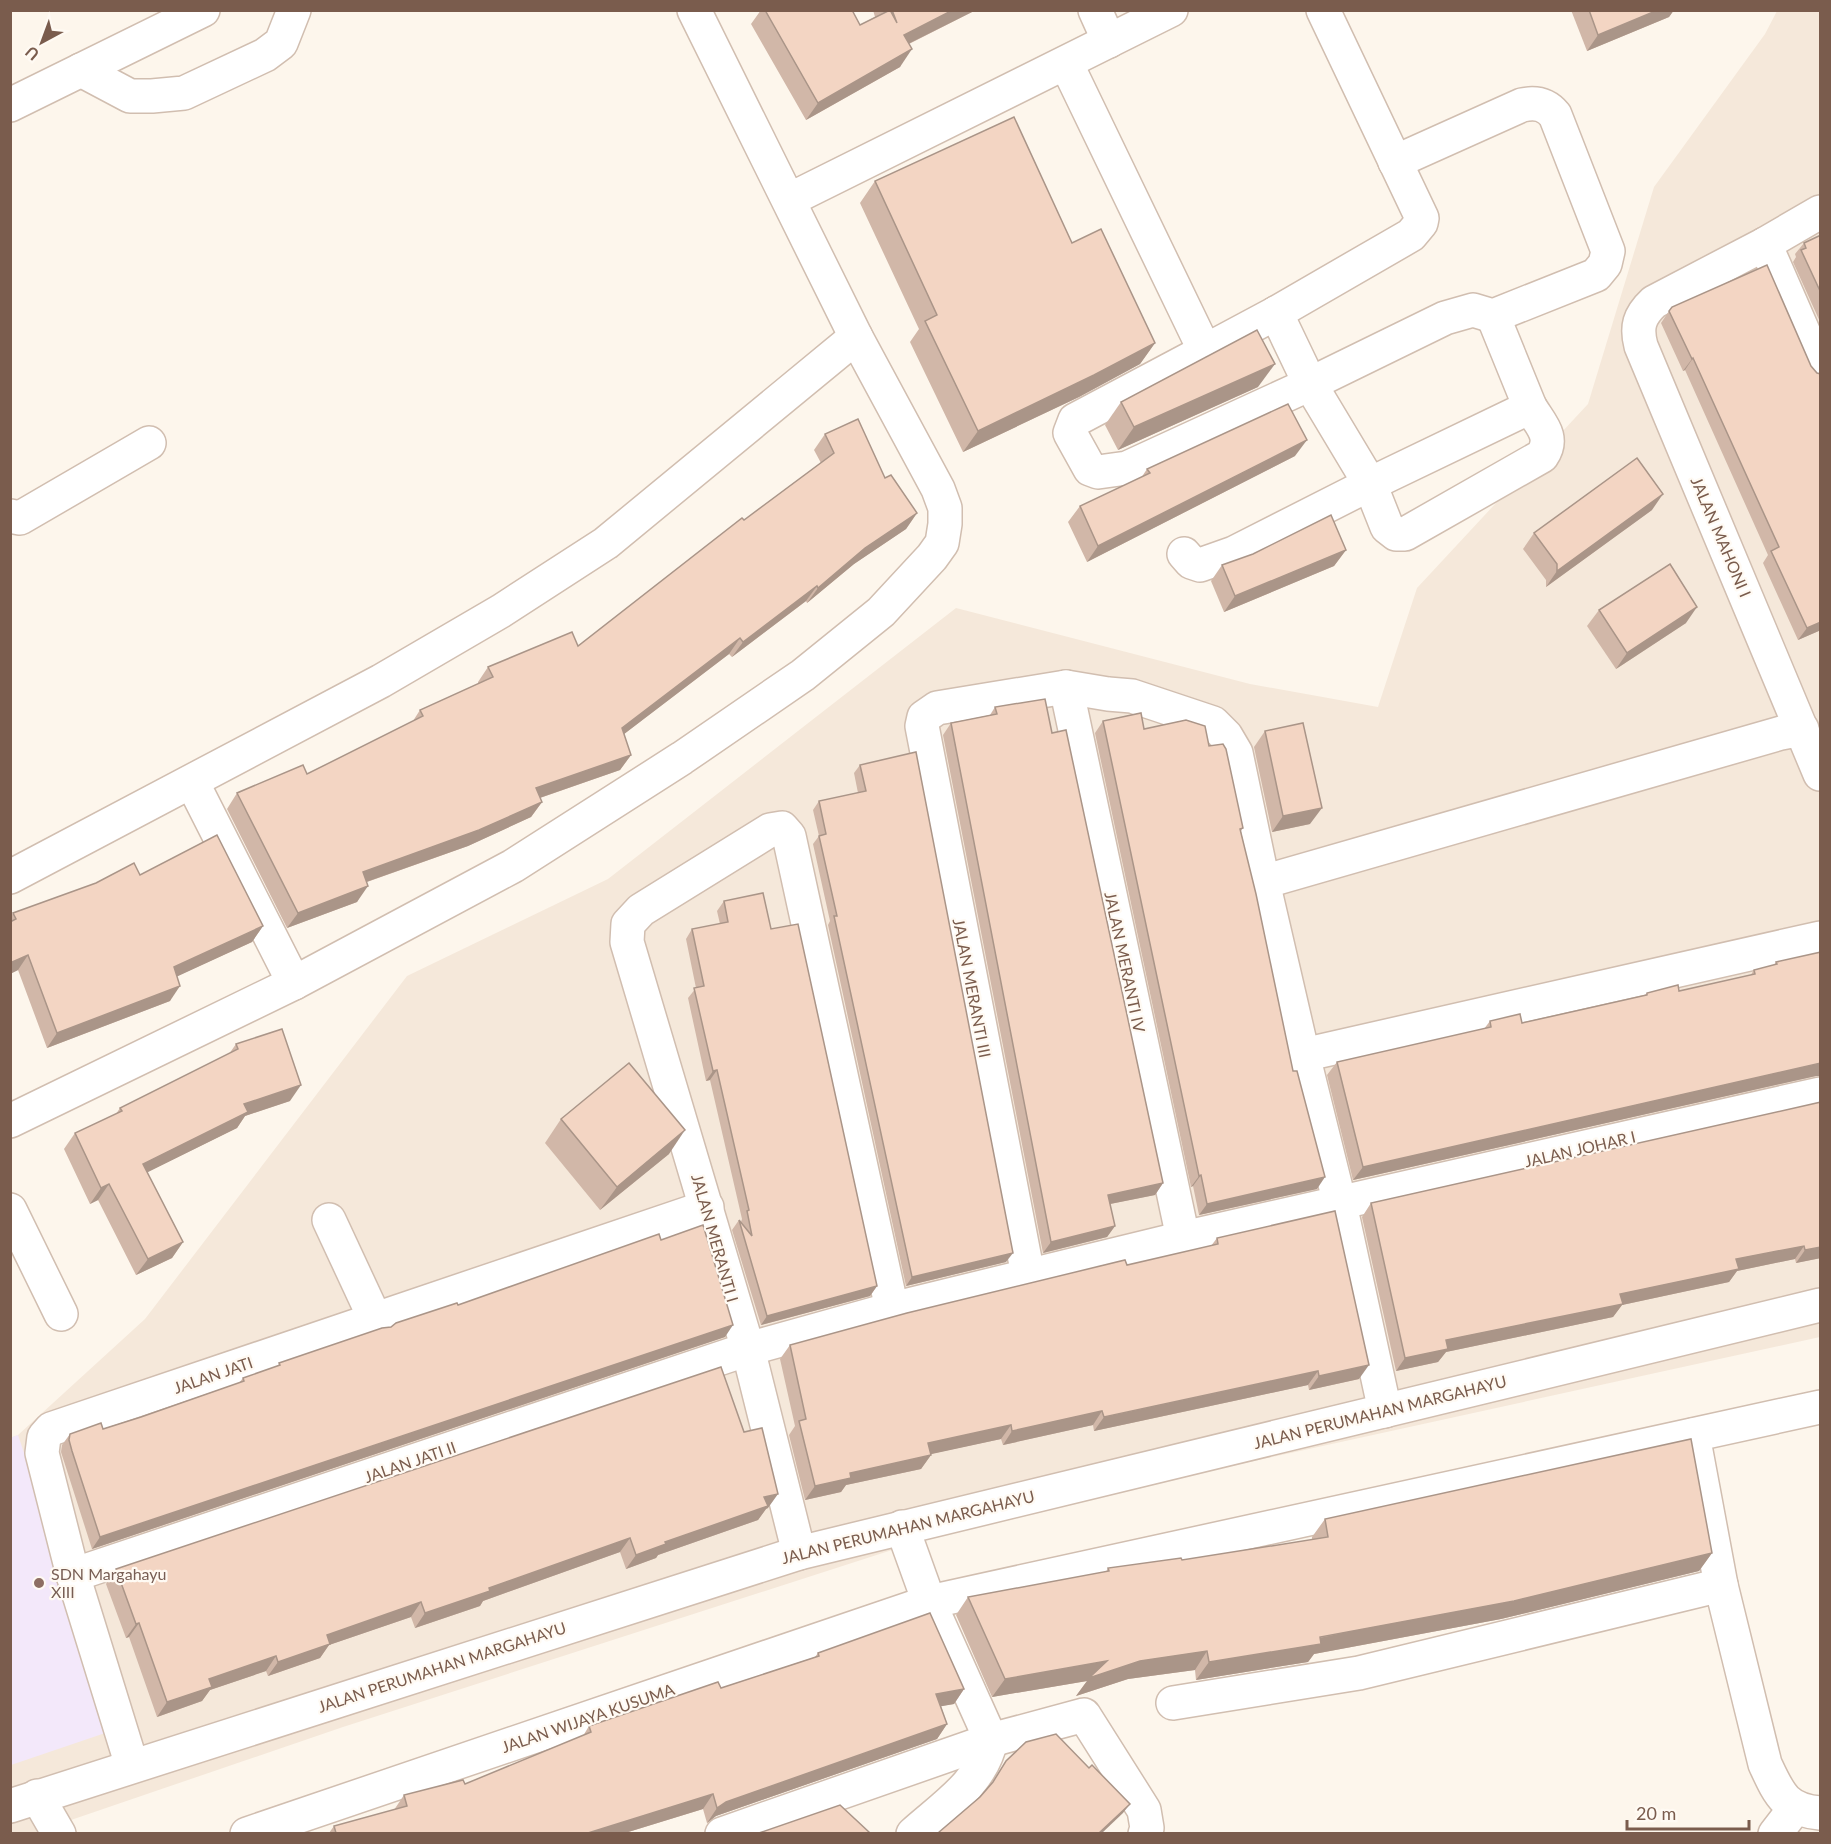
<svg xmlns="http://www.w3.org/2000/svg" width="1831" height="1844" font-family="Lato,sans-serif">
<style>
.residential{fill:#f5e8da}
.education{fill:#f3e8fa}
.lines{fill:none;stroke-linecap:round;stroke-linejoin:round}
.minor-casing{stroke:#d1beb0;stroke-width:36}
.minor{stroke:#fff;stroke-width:33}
.wall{fill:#d1b7a8}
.shaded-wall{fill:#aa9588}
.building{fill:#f3d5c3;stroke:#aa9588;stroke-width:1.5}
.education-dot{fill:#8d6e63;stroke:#fffaf3;stroke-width:2}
.labels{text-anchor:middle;stroke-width:4.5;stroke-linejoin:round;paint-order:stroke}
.street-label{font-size:16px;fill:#7a5c4d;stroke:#fffaf3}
.education-label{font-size:16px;fill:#785e54;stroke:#fffaf3;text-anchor:start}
</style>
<rect width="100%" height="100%" fill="#fdf6ec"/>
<polygon class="residential" points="1777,11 1820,11 1820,1337 985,1520 343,1727 30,1834 10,1833 10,1438 18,1435 145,1319 407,976 608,879 956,608 1250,684 1378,707 1417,588 1588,404 1654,187 1765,34"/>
<polygon class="education" points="18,1435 117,1729 11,1765 10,1438"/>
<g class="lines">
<defs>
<g id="minor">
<polyline points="1095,10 1109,41"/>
<polyline points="1066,63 1205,351 1276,313 1411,235 1421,223 1422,218 1323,10"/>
<polyline points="81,70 130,96 152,96 184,93 265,55 281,43 294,10"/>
<polyline points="10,105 203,10"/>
<polyline points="789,200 1171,10"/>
<path d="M 1820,212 L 1765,244 L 1654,302 C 1639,316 1636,327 1641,346 L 1820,774"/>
<polyline points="1765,244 1820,370"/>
<path d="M 1276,313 L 1310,384 L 1370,484 L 1387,527 L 1396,534 L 1405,534 L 1542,456 C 1555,437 1541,425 1530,407"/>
<path d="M 1205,351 L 1075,420 L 1070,433 L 1090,469 L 1098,472 L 1127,468 L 1310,384 L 1445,318 L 1473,310 L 1493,316 L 1596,275 L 1605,264 L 1608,251 L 1555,115 C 1546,104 1536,102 1522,105 L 1395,162"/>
<polyline points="10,516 20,518 149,443"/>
<polyline points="1184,554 1191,562 1200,565 1234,553 1370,484 1530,407 1493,316"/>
<polyline points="1066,687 1183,1238"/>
<polyline points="192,782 294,983"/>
<polyline points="10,877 381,681 501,611 606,543 856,337"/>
<polyline points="1263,882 1781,733 1802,729"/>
<polyline points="1303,1055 1820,938"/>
<polyline points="10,1121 294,983 513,866 682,758 803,675 881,612 932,557 942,543 945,524 945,508 938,489 856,337 694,10"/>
<polyline points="10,1210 61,1314"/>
<polyline points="329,1220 376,1321"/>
<polyline points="1028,1275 922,726 924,717 937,708 1066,687 1108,694 1132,696 1213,723 1226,736 1236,753 1263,882 1303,1055 1340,1204 1385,1411"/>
<path d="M 1693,1435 L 1721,1585 L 1765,1764 C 1779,1794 1785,1810 1820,1813"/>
<path d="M 902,1527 L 929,1602 L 991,1740 C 982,1783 944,1806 913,1834"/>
<polyline points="799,1553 748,1349 627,942 628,924 641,910 770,830 782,828 789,836 892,1309"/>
<polyline points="73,1575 748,1349 892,1309 1183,1238 1820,1094"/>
<polyline points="1173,1703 1359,1673 1721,1585"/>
<polyline points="132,1766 73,1575 42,1453 44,1437 51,1429 707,1207"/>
<polyline points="37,1796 59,1834"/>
<polyline points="10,1806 799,1553 1820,1305"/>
<polyline points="247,1834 929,1602 1820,1407"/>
<polyline points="722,1834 991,1740 1084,1715 1144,1810 1147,1828 1145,1834"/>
<polyline points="1775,1834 1795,1808"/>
</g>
</defs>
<use href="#minor" class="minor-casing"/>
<use href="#minor" class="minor"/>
</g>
<g class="wall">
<polygon points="761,10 852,10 860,25 875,17 873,10 976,10 909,44 900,67 806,120 751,24"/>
<polygon points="1571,10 1674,10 1669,17 1587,51"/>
<polygon points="875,181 1072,243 1155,343 1140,364 1079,397 963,452 910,342 919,329 860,203"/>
<polygon points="1821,235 1821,324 1793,262 1796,257 1795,254 1804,243"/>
<polygon points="1669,311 1811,366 1817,373 1821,374 1821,630 1798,640 1763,563 1768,555 1685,370 1683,371 1661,323"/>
<polygon points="1258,387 1118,450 1105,425 1121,402"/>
<polygon points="825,434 885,478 917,513 906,529 854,564 807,603 806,601 732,657 729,654 624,734 631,755 620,770 540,798 542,802 531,817 468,846 367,882 357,902 287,928 227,809 237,793 307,774 413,721 420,710 478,684 478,682 488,667 578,646 821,463 814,450"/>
<polygon points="1295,456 1087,562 1068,522 1080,506 1141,478 1147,469"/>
<polygon points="1652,510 1546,587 1546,580 1523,549 1534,533"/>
<polygon points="1346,550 1334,566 1224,612 1211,581 1222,565"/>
<polygon points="1599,610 1686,623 1616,669 1587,626"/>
<polygon points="995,707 1052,733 1163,1183 1155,1195 1110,1204 1115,1226 1107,1237 1043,1253 943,735 951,723 990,715"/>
<polygon points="1103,721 1144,729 1209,746 1243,828 1241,831 1317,1189 1199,1215 1193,1186 1191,1187 1095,733"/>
<polygon points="1265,731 1310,824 1272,832 1254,747"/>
<polygon points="860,765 1006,1262 906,1286 828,925 830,921 813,844 819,836 813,810 819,801 858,793 854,773"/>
<polygon points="140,875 263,926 252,942 177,976 170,1001 47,1048 18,970 10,974 10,917 13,913"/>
<polygon points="724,901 771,929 877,1286 870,1296 761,1325 732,1230 739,1220 741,1222 742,1219 710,1080 706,1081 688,998 696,988 686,939 692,929 720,924 717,911"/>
<polygon points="1776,962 1816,1076 1353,1180 1327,1075 1337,1062 1484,1029 1490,1021 1522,1023 1644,996 1647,993 1679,991 1750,976 1754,970 1774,965"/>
<polygon points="236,1044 290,1101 245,1116 237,1128 147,1172 183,1242 172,1258 136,1275 98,1200 90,1204 64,1149 75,1133 116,1114 120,1108 229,1054"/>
<polygon points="1821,1102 1821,1258 1796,1263 1795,1259 1737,1271 1729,1282 1622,1305 1613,1317 1446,1352 1438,1362 1396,1371 1362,1217 1371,1203"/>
<polygon points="561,1119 669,1154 600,1210 545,1143"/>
<polygon points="1217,1238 1359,1379 1309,1390 1308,1385 1094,1431 1093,1425 1003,1445 1001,1439 930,1454 931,1455 921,1469 846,1485 841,1492 805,1500 789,1435 795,1426 780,1359 790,1345 1127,1265 1211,1246"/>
<polygon points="661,1240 725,1337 92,1549 61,1452 62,1445 70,1434 103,1429 141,1417 239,1383 243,1378 278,1366 279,1363 458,1305"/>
<polygon points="768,1508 766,1509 758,1520 658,1555 656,1558 626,1569 620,1552 483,1601 480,1606 415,1628 411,1617 329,1645 320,1658 268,1676 266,1671 210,1690 202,1701 157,1717 129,1637 126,1638 106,1584 116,1569"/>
<polygon points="1325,1519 1712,1553 1699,1571 1501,1619 1314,1654 1308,1662 1196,1680 1195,1670 1128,1679 1076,1696 1087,1681 992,1697 956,1615 968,1597 1106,1572 1108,1568 1182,1560 1312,1540 1312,1537"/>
<polygon points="818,1653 964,1689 954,1704 941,1706 947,1724 937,1739 716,1816 707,1823 703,1809 625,1833 329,1833 334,1826 394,1810 404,1795 465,1784 583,1736 589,1726 721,1688 815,1657"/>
</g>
<g class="shaded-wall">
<polygon points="953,10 976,10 892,52 904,35"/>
<polygon points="1658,10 1674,10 1669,17 1587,51 1598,35"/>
<polygon points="912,49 900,67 806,120 818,103"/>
<polygon points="1155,343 1140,364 1079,397 963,452 978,431"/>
<polygon points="1693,358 1685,370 1683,371 1692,359"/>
<polygon points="1275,364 1258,387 1118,450 1134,427"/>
<polygon points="1307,440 1295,456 1087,562 1098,546"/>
<polygon points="1663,494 1652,510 1546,587 1557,571"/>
<polygon points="917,513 906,529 854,564 807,603 818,588 865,548"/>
<polygon points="1346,550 1334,566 1224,612 1235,596"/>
<polygon points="817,586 806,601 732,657 743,642"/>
<polygon points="1697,607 1686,623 1616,669 1627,653"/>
<polygon points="1821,622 1821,630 1798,640 1807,628"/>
<polygon points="740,638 729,654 611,744 622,728"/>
<polygon points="631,755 620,770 525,803 536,788"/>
<polygon points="542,802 531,817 468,846 352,887 363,872"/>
<polygon points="1322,808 1310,824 1272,832 1283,816"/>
<polygon points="368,886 357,902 287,928 298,913"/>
<polygon points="263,926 252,942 163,983 174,967"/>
<polygon points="28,955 18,970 10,974 10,963"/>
<polygon points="180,986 170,1001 47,1048 57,1033"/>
<polygon points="1821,1063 1821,1076 1816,1076 1353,1180 1363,1167"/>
<polygon points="717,1070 710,1080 706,1081 713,1071"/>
<polygon points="301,1085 290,1101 245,1116 237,1128 132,1180 143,1164 244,1104"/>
<polygon points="685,1130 669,1154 600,1210 617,1187"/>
<polygon points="1201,1175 1193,1186 1191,1187 1199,1176"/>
<polygon points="1325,1177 1317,1189 1199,1215 1207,1204"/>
<polygon points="1163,1183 1155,1195 1100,1206 1108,1195"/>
<polygon points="109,1184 98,1200 90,1204 101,1188"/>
<polygon points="1115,1226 1107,1237 1043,1253 1051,1242"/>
<polygon points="183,1242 172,1258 136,1275 148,1259"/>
<polygon points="1804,1246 1795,1259 1737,1271 1729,1282 1622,1305 1613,1317 1446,1352 1438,1362 1396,1371 1405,1358 1446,1340 1620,1294 1736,1259"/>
<polygon points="1821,1247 1821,1258 1796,1263 1805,1250"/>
<polygon points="1013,1253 1006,1262 906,1286 912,1277"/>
<polygon points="877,1286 870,1296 761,1325 767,1316"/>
<polygon points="733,1325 725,1337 92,1549 100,1537"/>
<polygon points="1369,1365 1359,1379 1309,1390 1319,1376"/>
<polygon points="1318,1371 1308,1385 1094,1431 1104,1417"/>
<polygon points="1102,1411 1093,1425 1003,1445 1012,1431"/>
<polygon points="1011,1425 1001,1439 918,1457 928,1443"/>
<polygon points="931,1455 921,1469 846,1485 841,1492 805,1500 815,1486 850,1473"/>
<polygon points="778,1494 768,1508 766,1509 758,1520 658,1555 656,1558 626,1569 636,1555 764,1497"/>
<polygon points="630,1538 620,1552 483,1601 480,1606 415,1628 425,1613 489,1588"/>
<polygon points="1712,1553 1699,1571 1501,1619 1314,1654 1308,1662 1196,1680 1209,1662"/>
<polygon points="421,1602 411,1617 329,1645 320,1658 268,1676 278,1662 327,1635"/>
<polygon points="139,1623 129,1637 126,1638 136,1624"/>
<polygon points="1207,1651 1195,1670 1128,1679 1076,1696 1087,1681 992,1697 1005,1679 1107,1661"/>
<polygon points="276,1656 266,1671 210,1690 202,1701 157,1717 167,1702 209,1679"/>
<polygon points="964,1689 954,1704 926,1709 936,1694"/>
<polygon points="947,1724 937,1739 716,1816 707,1823 717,1808 726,1802"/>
<polygon points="713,1794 703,1809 625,1833 588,1833"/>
<polygon points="1130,1804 1123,1813 1102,1833 1099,1833"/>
</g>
<g class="building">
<polygon points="765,10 852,10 860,25 890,10 897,23 892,10 953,10 904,35 912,49 818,103"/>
<polygon points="1589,10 1658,10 1598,35"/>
<polygon points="1014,117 1072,243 1101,229 1155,343 1094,375 978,431 925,321 937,315 875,181"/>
<polygon points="1821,235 1821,293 1801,250 1806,248 1804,243"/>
<polygon points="1767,265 1811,366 1817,373 1821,374 1821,622 1807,628 1771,551 1779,547 1693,358 1692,359 1669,311 1672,307"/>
<polygon points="1257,330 1275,364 1134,427 1121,402"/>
<polygon points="1288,404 1307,440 1098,546 1080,506 1150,473 1147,469"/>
<polygon points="858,419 885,478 891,475 917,513 865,548 818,588 817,586 743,642 740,638 622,728 631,755 536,788 542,802 479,830 363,872 368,886 298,913 237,793 303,765 307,774 423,716 420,710 493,677 488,667 572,632 578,646 742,518 744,520 834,453 825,434"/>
<polygon points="1637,458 1663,494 1557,571 1557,564 1534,533"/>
<polygon points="1331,515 1346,550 1235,596 1222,565 1253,554"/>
<polygon points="1670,564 1697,607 1627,653 1599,610"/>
<polygon points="1045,699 1052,733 1066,730 1163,1183 1108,1195 1115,1226 1051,1242 951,723 997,714 995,707"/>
<polygon points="1141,713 1144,729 1186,720 1205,726 1209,746 1223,744 1226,749 1243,828 1240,829 1256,894 1293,1071 1297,1071 1325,1177 1207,1204 1201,1175 1199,1176 1103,721"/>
<polygon points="1303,723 1322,808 1283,816 1265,731"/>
<polygon points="916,752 1013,1253 912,1277 834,916 837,916 819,836 826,834 819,801 866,791 860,765"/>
<polygon points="217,835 263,926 174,967 180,986 57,1033 28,955 10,963 10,922 16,919 13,913 96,883 134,863 140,875"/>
<polygon points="763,893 771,929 798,924 877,1286 767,1316 739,1220 752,1236 747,1211 749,1210 717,1070 713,1071 694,988 704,986 692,929 728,922 724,901"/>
<polygon points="1821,952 1821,1063 1363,1167 1337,1062 1491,1027 1490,1021 1520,1014 1522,1023 1647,995 1647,993 1678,985 1679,991 1755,974 1754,970 1777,964 1776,962"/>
<polygon points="282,1029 301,1085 244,1104 248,1112 143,1164 183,1242 148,1259 109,1184 101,1188 75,1133 122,1111 120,1108 238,1049 236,1044"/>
<polygon points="629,1063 685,1130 617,1187 561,1119"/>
<polygon points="1821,1102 1821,1247 1805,1250 1804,1246 1736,1259 1739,1269 1620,1294 1623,1304 1446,1340 1448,1349 1405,1358 1371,1203"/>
<polygon points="1335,1211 1369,1365 1319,1376 1318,1371 1104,1417 1102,1411 1012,1431 1011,1425 928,1443 931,1455 850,1473 851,1478 815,1486 799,1421 806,1419 790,1345 907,1313 1125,1260 1127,1265 1218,1244 1217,1238"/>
<polygon points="703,1225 733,1325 100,1537 72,1451 69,1440 70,1434 101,1423 103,1429 141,1417 244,1381 243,1378 280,1365 279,1363 382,1328 391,1327 396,1323 457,1303 458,1305 659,1234 661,1240"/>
<polygon points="721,1367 744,1432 762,1428 778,1494 764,1497 768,1506 665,1542 666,1544 636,1555 630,1538 489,1588 490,1591 425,1613 421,1602 327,1635 330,1644 278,1662 276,1656 209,1679 212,1687 167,1702 139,1623 136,1624 116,1569"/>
<polygon points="1691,1439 1712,1553 1514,1601 1320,1637 1321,1644 1209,1662 1207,1651 1140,1661 1089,1678 1107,1661 1005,1679 968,1597 1109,1571 1108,1568 1181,1558 1182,1560 1328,1537 1325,1519"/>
<polygon points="930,1613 964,1689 936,1694 947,1724 726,1802 717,1808 713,1794 588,1833 336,1833 334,1826 407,1806 404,1795 463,1780 465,1784 591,1732 589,1726 718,1682 721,1688 819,1656 818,1653"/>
<polygon points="1056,1734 1089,1768 1092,1765 1130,1804 1099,1833 938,1833 980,1797 993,1782 1006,1761 1026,1742"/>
<polygon points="840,1805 870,1833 759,1833"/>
</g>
<circle class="education-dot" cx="39" cy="1583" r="6"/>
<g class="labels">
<g class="street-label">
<text transform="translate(1721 537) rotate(67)" y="6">JALAN MAHONI I</text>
<text transform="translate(1125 962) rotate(78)" y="6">JALAN MERANTI IV</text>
<text transform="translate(972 988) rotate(79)" y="6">JALAN MERANTI III</text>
<text transform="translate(1580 1149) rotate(-13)" y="6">JALAN JOHAR I</text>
<text transform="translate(715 1238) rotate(74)" y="6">JALAN MERANTI I</text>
<text transform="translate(213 1375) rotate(-19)" y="6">JALAN JATI</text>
<text transform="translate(1380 1412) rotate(-14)" y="6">JALAN PERUMAHAN MARGAHAYU</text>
<text transform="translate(410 1462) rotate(-19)" y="6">JALAN JATI II</text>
<text transform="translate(908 1527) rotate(-14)" y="6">JALAN PERUMAHAN MARGAHAYU</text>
<text transform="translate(442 1667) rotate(-18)" y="6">JALAN PERUMAHAN MARGAHAYU</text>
<text transform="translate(588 1718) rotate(-19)" y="6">JALAN WIJAYA KUSUMA</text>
</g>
<g class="education-label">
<text x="51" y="1580">SDN Margahayu<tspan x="51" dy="18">XIII</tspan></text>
</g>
</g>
<rect width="1831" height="1844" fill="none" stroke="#7a5c4d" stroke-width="24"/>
<g transform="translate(42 42) rotate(221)" stroke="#fffaf3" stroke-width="4.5" paint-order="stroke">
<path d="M0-4.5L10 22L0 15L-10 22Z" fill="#7a5c4d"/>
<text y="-9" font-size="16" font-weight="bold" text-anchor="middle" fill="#7a5c4d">U</text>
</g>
<path d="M1627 1820v9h122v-9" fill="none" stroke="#7a5c4d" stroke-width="3"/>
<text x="1636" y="1820" font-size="18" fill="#7a5c4d" stroke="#fffaf3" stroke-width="4.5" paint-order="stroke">20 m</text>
</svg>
